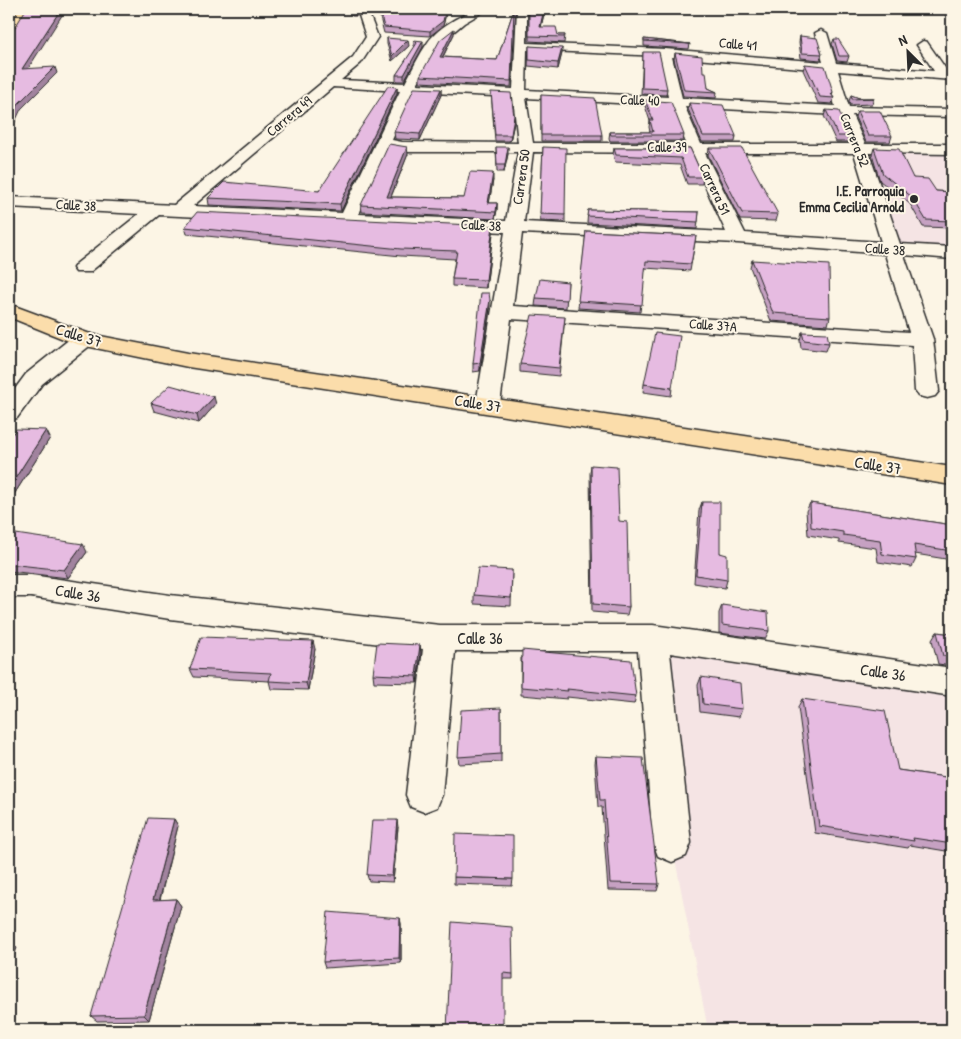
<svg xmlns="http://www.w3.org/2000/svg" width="961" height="1039" font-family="'Patrick Hand',sans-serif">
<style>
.built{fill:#f5e4e4}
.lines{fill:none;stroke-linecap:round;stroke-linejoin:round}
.minor-casing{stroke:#2b2b2b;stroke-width:3}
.major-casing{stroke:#2b2b2b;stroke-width:3}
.minor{fill:#fcf5e5;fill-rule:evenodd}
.major{fill:#fbddab;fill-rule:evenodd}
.wall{fill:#c6a1c2;stroke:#2b2b2b}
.shaded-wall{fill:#a1839e;stroke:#2b2b2b}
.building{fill:#e6bbe1;stroke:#2b2b2b}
.poi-dot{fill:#2b2b2b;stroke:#fcf5e5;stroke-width:2}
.labels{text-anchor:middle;stroke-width:4;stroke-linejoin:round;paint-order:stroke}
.far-street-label{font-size:14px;fill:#2b2b2b;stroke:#fcf5e5}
.far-poi-label{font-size:14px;font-weight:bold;fill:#2b2b2b;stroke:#fcf5e5;text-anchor:end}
.street-label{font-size:16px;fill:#2b2b2b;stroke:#fcf5e5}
</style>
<rect width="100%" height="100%" fill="#fcf5e5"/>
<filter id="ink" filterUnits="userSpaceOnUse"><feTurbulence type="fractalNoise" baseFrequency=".02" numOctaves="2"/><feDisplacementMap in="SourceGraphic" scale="10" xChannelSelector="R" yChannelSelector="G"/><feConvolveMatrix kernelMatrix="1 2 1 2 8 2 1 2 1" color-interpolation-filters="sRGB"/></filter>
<g filter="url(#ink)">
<g class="built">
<polygon points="952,151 952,251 892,247 861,152"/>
<polygon points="653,638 952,682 952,1030 708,1030 672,843"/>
</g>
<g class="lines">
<defs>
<g id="minor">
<path d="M 357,9 L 367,9 L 378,37 L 361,63 L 341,80 L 405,83 C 412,70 419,55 428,42 C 439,26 470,8 488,9 L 464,23 L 439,44 L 417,84 L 513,89 L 517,9 L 527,9 L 527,43 L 665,49 L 823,62 L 815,33 L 821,30 L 827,33 L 836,63 L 934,71 L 917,45 L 923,41 L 927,42 L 948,72 L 952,72 L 952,80 L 838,71 L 849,107 L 952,109 L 952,117 L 852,115 L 865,144 L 952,144 L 952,154 L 869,153 L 900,244 L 952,247 L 952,259 L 904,255 L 933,339 L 939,391 L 935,396 L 927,398 L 919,396 L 915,391 L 912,345 L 511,319 L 500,404 L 496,409 L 488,411 L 480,409 L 476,404 L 505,232 L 159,215 L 90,272 L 76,272 L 73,268 L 76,264 L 139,214 L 9,207 L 9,197 L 174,205 L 353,57 L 366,37 ZM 527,50 L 660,56 L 668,97 L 526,90 ZM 672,57 L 825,70 L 835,106 L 682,98 ZM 333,87 L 400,91 L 342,213 L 193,206 ZM 413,92 L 513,97 L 518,143 L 402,142 L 392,140 ZM 526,98 L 671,106 L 686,143 L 533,143 ZM 685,107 L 838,115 L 850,144 L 701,144 ZM 388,148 L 402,152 L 518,152 L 506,221 L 359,214 ZM 533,152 L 690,153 L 726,232 L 524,222 ZM 705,153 L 854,153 L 881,242 L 745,233 ZM 522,233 L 738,243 L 885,254 L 909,332 L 513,306 Z"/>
<polygon points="84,333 92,334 95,339 92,344 42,384 17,418 9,420 9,397 26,374 76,334"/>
<polygon points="9,575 31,575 170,595 440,625 653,625 952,668 952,696 670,653 691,843 686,856 672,862 658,856 653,843 638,651 455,651 442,795 437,807 424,812 411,807 406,795 423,649 170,619 31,597 9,597"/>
</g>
<g id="major">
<polygon points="19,9 29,9 13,36 9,37 9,25"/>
<polygon points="9,304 90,334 188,353 952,467 952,485 188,367 76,344 9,317"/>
</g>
</defs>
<use href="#minor" class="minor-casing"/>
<use href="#major" class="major-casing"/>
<use href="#minor" class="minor"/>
<use href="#major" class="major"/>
</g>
<g class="wall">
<polygon points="368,9 447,9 443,26 430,36 384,33 379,14 371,15"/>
<polygon points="510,9 516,9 511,87 420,82 420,76 454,34 443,57 497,60 514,9"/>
<polygon points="529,9 545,9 541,27 558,35 565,35 564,43 529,41"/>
<polygon points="800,36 822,54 820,60 801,58 799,42"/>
<polygon points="387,38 409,46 392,61 387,44"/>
<polygon points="644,39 690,44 689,49 644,46"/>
<polygon points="834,39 849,56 847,62 837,61 832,44"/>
<polygon points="414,40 423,47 404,81 396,81 396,75 415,47 414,46"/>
<polygon points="529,46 562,53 558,69 528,66"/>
<polygon points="643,52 667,89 666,95 641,94"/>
<polygon points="675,53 703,72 708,88 717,92 716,98 683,96 674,59"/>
<polygon points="950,63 952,63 952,71 948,68"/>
<polygon points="805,64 833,92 832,95 834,98 832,104 818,103 803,70"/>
<polygon points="951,76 952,76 952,85 949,82"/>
<polygon points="397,87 397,93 341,211 209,205 208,198 319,191"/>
<polygon points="441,89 441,95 420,140 395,139 394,132"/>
<polygon points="491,92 514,116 514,123 510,141 495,141"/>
<polygon points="541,95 602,135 602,141 541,141"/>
<polygon points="851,95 859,98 874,98 872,104 850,105 849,101"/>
<polygon points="645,100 684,135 683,141 610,141 609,138 610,132 650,132 649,127 650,121 645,106"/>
<polygon points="689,103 736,136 735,142 702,142 688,109"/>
<polygon points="826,110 849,136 847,142 836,142 824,116"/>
<polygon points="857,111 892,136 890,142 866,142 855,117"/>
<polygon points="496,147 508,154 504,172 497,172"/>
<polygon points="543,147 565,215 565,222 540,221"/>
<polygon points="614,148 690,148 703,177 702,184 687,184 680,165 615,162 613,154"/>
<polygon points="709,148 778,214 776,221 740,220 708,155"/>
<polygon points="874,148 913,178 936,191 952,192 952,228 923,227 910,204 880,181 872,155"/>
<polygon points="408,154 391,197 464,198 493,180 489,203 497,203 497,210 495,219 362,212 361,205"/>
<polygon points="588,210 699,212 697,229 587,223"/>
<polygon points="185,227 493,233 486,288 452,286 452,279 455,259 401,256 187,234"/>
<polygon points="586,231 696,236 690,271 645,268 640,312 578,308"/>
<polygon points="752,260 830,317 828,325 771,321 750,267"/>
<polygon points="568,282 566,308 535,306 536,298"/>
<polygon points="490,308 480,371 473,372 473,364"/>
<polygon points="565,317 559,376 520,372 520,364"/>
<polygon points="802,332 829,343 826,351 801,348 800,340"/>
<polygon points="644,384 672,388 671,396 643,392"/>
<polygon points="151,403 216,404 199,423 154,411"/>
<polygon points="46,430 50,438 13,496 9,496 9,439"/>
<polygon points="591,465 619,521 629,607 627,615 592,612 590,473"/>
<polygon points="702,502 720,553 727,580 725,588 694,583 699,510"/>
<polygon points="810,503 952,525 952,560 915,554 916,559 912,567 878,562 876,548 839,543 839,540 808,535 806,511"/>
<polygon points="9,533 87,552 68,578 9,571"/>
<polygon points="512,570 511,606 474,604 474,595"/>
<polygon points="722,605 769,631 765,639 719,633 719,613"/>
<polygon points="937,632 952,634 952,666 938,664 932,640"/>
<polygon points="420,645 421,653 417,683 374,682 373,674"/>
<polygon points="315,649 308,690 271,689 269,681 194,677 190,669"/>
<polygon points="521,658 636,696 634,704 567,697 567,699 521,695"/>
<polygon points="701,677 742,709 739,717 700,712 698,685"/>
<polygon points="802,699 898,770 952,778 952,852 910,845 908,848 815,833 798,707"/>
<polygon points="501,708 501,762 459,764 458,757"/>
<polygon points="596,756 659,884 657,891 608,890 602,807 598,807 595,763"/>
<polygon points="174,819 178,826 160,900 176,899 181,906 149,1020 97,1021 91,1016"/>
<polygon points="398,827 393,882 369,881 367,875"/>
<polygon points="454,877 513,879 512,886 454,884"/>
<polygon points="400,918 401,924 401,963 325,968 323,962"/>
<polygon points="452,922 513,974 513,979 503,979"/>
</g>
<g class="shaded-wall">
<polygon points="12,9 15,9 14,14 9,22 9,14"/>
<polygon points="61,9 66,9 24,75 22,69"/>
<polygon points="379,9 379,14 371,15 371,10"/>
<polygon points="446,9 447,9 443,26 430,36 430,31"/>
<polygon points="544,9 545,9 540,32 540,27"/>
<polygon points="351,11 357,11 357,16 352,16"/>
<polygon points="454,29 454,34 440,62 440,57"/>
<polygon points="408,40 409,46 392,61 392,56"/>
<polygon points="423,41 423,47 404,81 404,75"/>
<polygon points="562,48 562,53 558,69 558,63"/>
<polygon points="55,67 57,73 21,109 9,135 9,123 19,103"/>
<polygon points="397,87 397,93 341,211 340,204"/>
<polygon points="441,89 441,95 420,140 420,134"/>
<polygon points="514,116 514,123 510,141 511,135"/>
<polygon points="407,147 408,154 388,204 387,197"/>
<polygon points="508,147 508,154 504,172 505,165"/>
<polygon points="493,173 493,180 488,210 488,203"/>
<polygon points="497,203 497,210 495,219 496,212"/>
<polygon points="493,226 493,233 486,288 486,280"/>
<polygon points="490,300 490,308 480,371 480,363"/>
<polygon points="214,397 216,404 199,423 197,415"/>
<polygon points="46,430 50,438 13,496 9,488"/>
<polygon points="83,544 87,552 68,578 64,570"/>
<polygon points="313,641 315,649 308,690 306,683"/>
<polygon points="420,645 421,653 417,683 416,676"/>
<polygon points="174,819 178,826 158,906 153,900"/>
<polygon points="397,820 398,827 393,882 392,876"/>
<polygon points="176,899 181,906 149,1020 144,1015"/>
<polygon points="400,918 401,924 401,963 399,958"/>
<polygon points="10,942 17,948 9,968 9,945"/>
</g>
<g class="building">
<polygon points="26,9 61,9 22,69 55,67 19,103 9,123 9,32 13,31"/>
<polygon points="350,9 356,9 357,11 351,11"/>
<polygon points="370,9 446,9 443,21 430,31 384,27 379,9 371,10"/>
<polygon points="514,9 511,81 420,76 440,40 454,29 440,57 497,60"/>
<polygon points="529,9 544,9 540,27 556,27 558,35 565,35 564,37 529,36"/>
<polygon points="800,36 817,38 822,54 802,53"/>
<polygon points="387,38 408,40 392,56"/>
<polygon points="644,39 690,44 644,41"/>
<polygon points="834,39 838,39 849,56 839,56"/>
<polygon points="414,40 423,41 404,75 396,75 417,43"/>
<polygon points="529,46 562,48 558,63 529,60"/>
<polygon points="643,52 659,52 667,89 642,88"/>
<polygon points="675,53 702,56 703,72 706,72 708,88 717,92 684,90"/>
<polygon points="805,64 825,66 833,92 831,94 834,98 820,97"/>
<polygon points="388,86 397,87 340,204 208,198 224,182 319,191"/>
<polygon points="414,88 441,89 420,134 394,132"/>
<polygon points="491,92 511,93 514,116 511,135 495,135"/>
<polygon points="541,95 595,98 602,135 541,135"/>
<polygon points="851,95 859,98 874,98 852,99"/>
<polygon points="645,100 671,102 684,135 611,135 610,132 653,132 650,120 653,120"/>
<polygon points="689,103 723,105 736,136 703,136"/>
<polygon points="826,110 839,111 849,136 838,136"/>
<polygon points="857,111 880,111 892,136 868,136"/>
<polygon points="389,144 407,147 387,197 464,198 470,172 493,173 488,203 497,203 496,212 361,205"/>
<polygon points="496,147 508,147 505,165 497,165"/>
<polygon points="543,147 566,148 565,215 540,214"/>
<polygon points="614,148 690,148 703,177 688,177 681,158 616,155"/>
<polygon points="709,148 742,148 778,214 742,213"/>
<polygon points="874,148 899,149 913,178 928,179 936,191 952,192 952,221 926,220 912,197 883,174"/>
<polygon points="588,210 699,212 698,222 587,216"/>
<polygon points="197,212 493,226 486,280 452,279 457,251 401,249 185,227"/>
<polygon points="586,231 696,236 691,264 646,261 642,305 578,301"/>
<polygon points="752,260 829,265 830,317 773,313"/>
<polygon points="540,279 568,282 567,300 536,298"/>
<polygon points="481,293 489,293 490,300 480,363 473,364"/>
<polygon points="532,315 565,317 559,368 520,364"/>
<polygon points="802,332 827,333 829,343 804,340"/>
<polygon points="655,333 680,336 672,388 644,384"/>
<polygon points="170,385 214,397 197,415 151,403"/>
<polygon points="16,429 46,430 9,488 9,439"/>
<polygon points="591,465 617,467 619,521 627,522 629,607 593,604"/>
<polygon points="702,502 720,502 720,553 727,555 727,580 696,575"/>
<polygon points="810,503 952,525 952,551 914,545 916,559 882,554 880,540 843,535 843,532 811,527"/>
<polygon points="9,533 83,544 64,570 9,564"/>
<polygon points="478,568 512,570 511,598 474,595"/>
<polygon points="722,605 768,612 769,631 722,625"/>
<polygon points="937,632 952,634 952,658 943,656"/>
<polygon points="201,637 313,641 306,683 269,681 271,673 190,669"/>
<polygon points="377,643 420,645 416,676 373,674"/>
<polygon points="522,650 631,660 636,696 567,689 568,691 521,687"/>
<polygon points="701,677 740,683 742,709 703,704"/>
<polygon points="802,699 885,711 898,770 952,778 952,844 913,838 914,841 819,826"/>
<polygon points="501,708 501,754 458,757 461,710"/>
<polygon points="596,756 643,758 659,884 610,883 604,800 600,800"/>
<polygon points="148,818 174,819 153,900 176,899 144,1015 91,1016"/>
<polygon points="372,820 397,820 392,876 367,875"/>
<polygon points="455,834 513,836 513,879 454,877"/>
<polygon points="328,912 400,918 399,958 323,962"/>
<polygon points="452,922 512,927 513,974 503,973 503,1030 447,1030"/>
</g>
</g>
<circle class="poi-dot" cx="914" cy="199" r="5"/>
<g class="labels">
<g class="far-street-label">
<text transform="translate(738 44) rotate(5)" y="5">Calle 41</text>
<text transform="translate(640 100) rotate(2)" y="5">Calle 40</text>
<text transform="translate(289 116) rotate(-40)" y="5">Carrera 49</text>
<text transform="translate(855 140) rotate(68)" y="5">Carrera 52</text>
<text x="667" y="152">Calle 39</text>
<text transform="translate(521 177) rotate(-82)" y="5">Carrera 50</text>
<text transform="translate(715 189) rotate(65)" y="5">Carrera 51</text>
<text transform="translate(76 205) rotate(3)" y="5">Calle 38</text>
<text transform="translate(481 225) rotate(3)" y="5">Calle 38</text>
<text transform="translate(885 249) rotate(4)" y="5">Calle 38</text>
<text transform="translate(713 325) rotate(4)" y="5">Calle 37A</text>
</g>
<g class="far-poi-label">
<text x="904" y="196">I.E. Parroquia<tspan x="904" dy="16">Emma Cecilia Arnold</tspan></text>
</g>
<g class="street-label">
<text transform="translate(79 335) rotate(17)" y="6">Calle 37</text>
<text transform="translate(478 403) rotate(9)" y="6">Calle 37</text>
<text transform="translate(878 465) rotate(9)" y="6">Calle 37</text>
<text transform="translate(78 593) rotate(9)" y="6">Calle 36</text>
<text x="480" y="644">Calle 36</text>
<text transform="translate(883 672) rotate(8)" y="6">Calle 36</text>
</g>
</g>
<rect width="961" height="1039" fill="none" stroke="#fcf5e5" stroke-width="30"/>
<rect x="15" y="15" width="931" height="1009" fill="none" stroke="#2b2b2b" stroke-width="2" filter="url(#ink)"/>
<g transform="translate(908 52) rotate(336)" stroke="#fcf5e5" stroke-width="4" paint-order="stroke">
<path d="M0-4L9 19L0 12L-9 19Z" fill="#2b2b2b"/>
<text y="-8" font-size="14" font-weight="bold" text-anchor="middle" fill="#2b2b2b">N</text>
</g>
</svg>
